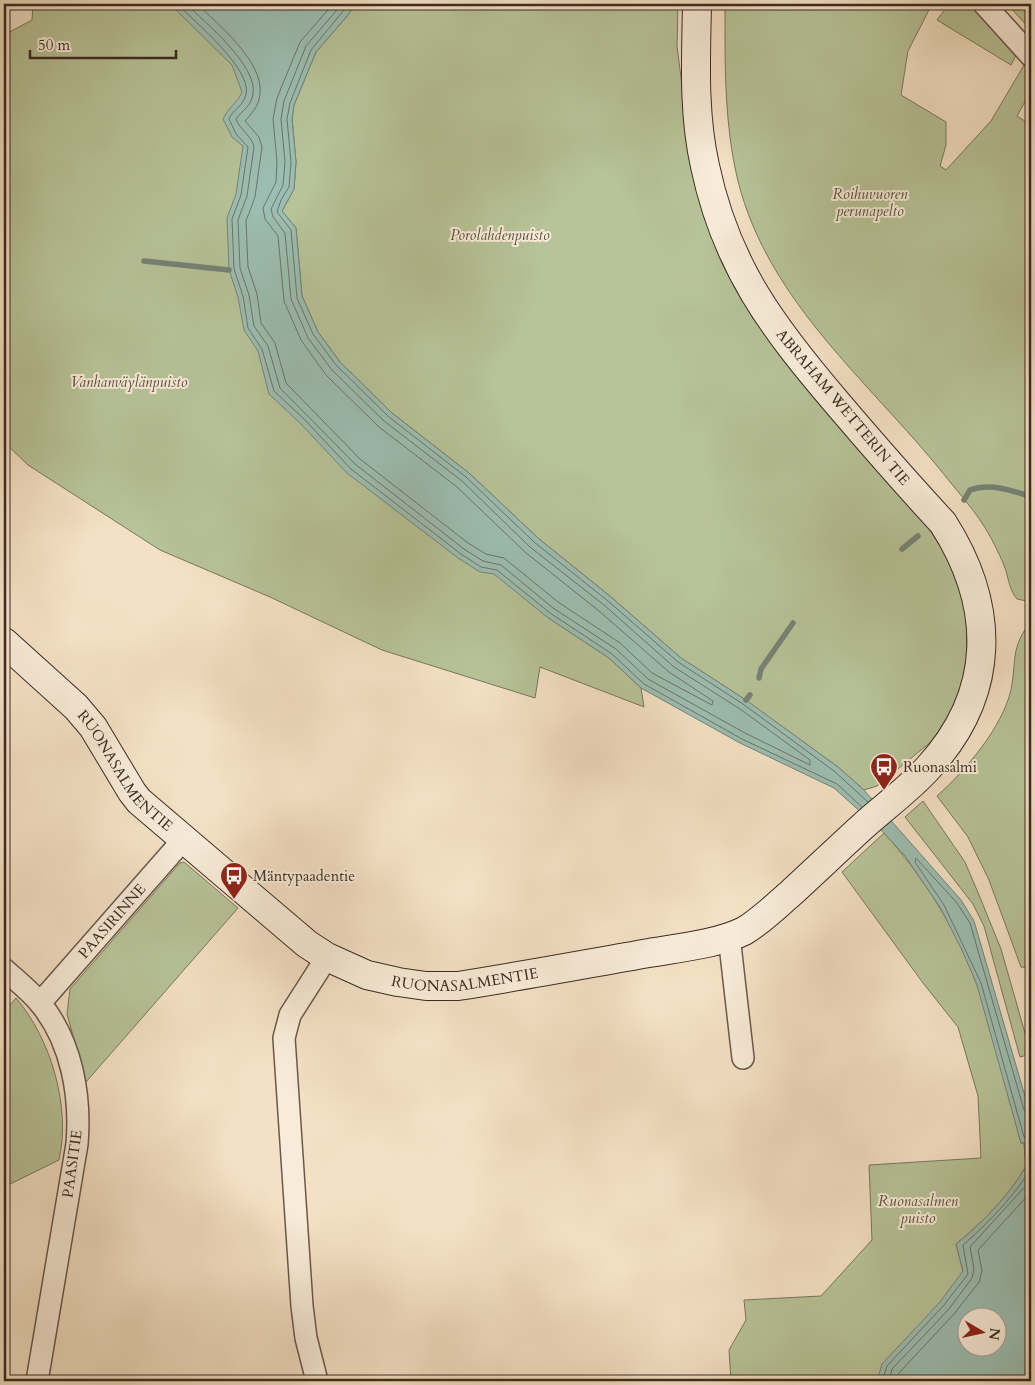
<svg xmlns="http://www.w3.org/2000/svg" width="1035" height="1385" font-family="Cardo,serif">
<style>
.green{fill:#b7c398;stroke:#79775d}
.water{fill:#9cbeb2;stroke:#758378;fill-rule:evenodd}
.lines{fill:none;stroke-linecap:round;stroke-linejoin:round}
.shore{stroke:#6c746a;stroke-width:1}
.stream{stroke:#758378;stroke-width:5.5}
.street-casing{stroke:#69584b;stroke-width:24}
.secondary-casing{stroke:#3b2b22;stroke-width:30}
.street{stroke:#f8ecd9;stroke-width:21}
.secondary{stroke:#f8ecd9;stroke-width:28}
.labels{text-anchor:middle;stroke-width:4;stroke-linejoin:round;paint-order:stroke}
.park-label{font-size:15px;font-style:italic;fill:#5a5140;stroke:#f8ecd9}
.street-label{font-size:15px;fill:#3b2b22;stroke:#f8ecd9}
.poi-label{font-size:15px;fill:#3b2b22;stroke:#f8ecd9;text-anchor:start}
</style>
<rect width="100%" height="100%" fill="#f4e1c5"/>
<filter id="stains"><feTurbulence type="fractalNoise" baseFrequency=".004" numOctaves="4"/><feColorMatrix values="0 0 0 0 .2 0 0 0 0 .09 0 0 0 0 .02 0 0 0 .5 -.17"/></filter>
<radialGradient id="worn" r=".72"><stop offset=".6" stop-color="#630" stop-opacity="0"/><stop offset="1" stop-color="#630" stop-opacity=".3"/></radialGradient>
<g class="green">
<polygon points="33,4 198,4 220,31 254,116 249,265 547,617 609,658 641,688 644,707 540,667 535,698 382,650 270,597 160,550 28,465 4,442 4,35 32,20"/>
<polygon points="355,4 678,4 677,46 694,180 704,218 732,282 752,317 777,351 915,507 947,557 966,608 967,664 961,694 945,724 932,741 877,786 864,790 838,767 741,697 681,658 611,597 538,538 469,473 392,413 340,362 318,332 302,296 296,228 282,211 294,189 296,162 292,119 294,105 316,52 348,15"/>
<path d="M 725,4 L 932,4 L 908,51 L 901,95 L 946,122 L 946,145 L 940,166 L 946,170 L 991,121 L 1027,60 L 1031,64 L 1031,91 L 1017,116 L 1031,125 L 1031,602 L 1017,599 C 1010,590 1009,582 1006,571 C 1003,561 997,550 992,540 C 982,520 965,500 950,482 C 875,386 769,305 738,181 C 724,124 725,62 725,4 Z"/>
<polygon points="949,4 976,4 1018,51 1011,65 937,20"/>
<polygon points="1007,4 1031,4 1031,30"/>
<path d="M 1031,621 L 1031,968 L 1021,967 L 989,880 L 968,837 L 937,796 C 965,771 1002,728 1011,690 C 1017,658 1010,649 1031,621 Z"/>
<polygon points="923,801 965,862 979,895 1001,949 1031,1054 1020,1057 984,926 973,904 905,817"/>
<path d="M 884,833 C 924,877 956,929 977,985 C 995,1036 1007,1090 1021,1143 L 1024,1143 L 1026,1166 C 1010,1195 982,1223 956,1244 L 963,1271 L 934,1381 L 731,1381 L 729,1350 L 746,1320 L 744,1300 L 821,1296 L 872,1240 L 869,1165 L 981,1158 L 978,1096 L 958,1027 L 923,983 L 842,872 Z"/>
<polygon points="184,862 238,908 86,1082 67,1014 70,989 180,863"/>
<path d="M 16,998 C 51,1039 71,1107 59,1160 L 4,1187 L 4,1012 Z"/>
</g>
<path class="water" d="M 170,4 L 355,4 L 348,15 L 316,52 L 294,105 L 292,119 L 296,162 L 294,189 L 282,211 L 296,228 L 302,296 L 318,332 L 340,362 L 392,413 L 469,473 L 538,538 L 611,597 L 681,658 L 746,700 L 838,767 L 864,790 L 961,900 L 974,921 L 1031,1117 L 1031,1381 L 877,1381 L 882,1364 L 940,1302 L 963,1271 L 956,1244 C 982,1223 1010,1195 1026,1166 L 1024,1143 L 1021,1143 L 977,985 L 962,950 L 940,907 L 905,856 L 884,833 L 834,788 L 740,743 L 641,688 L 609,658 L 547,617 L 494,574 L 480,572 L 458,558 L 347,473 L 300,423 L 269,394 L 258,351 L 244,330 L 238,297 L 229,270 L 227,218 L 236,194 L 243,146 L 232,137 L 223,119 C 228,108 237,103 242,92 L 232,65 ZM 968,1318 L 998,1318 L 998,1348 L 968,1348 Z"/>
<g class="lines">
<g class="shore">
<path d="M 177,4 C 194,21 252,69 246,94 C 244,106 233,109 229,119 L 236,134 L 248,147 L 241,195 L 232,219 L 234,269 L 243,296 L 248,328 L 262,349 L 274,391 L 304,419 L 351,469 L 461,554 L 481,567 L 497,570 L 550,613 L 612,654 L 644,684 L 742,739 L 837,784 L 862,807"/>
<path d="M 186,4 C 205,22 258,66 253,94 C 251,107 242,110 236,119 C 240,130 252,136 254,147 L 247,196 L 238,220 L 240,268 L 249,295 L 254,326 L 268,346 L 280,388 L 355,464 L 464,549 L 483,561 L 501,565 L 553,608 L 616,649 L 648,679 L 745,733 L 810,765 L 810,760 L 740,709 L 674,667 L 604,605 L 530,547 L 462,481 L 384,421 L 332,370 L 308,338 L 291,299 L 285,233 L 273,217 L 271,209 L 283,185 L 285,162 L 281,119 L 284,101 L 306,46 L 342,4"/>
<path d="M 197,4 C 218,24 264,62 260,94 C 259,106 252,113 245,121 L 259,137 L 262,147 L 255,197 L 246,221 L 248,267 L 257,294 L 261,323 L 275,343 L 286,383 L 360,459 L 468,543 L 486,554 L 504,558 L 558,602 L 620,643 L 652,673 L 712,705 L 713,701 L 669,672 L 599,611 L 525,552 L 457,487 L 379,427 L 326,375 L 301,340 L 284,301 L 278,236 L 265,219 L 263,208 L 276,182 L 277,162 L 273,119 L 277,98 L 300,42 L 333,4"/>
<polyline points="349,4 311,50 290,103 287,119 291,162 289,187 281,200 277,212 291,230 297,298 313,334 336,365 389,417 466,477 534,542 608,601 678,662 743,704 834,771 868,802"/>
<polyline points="1031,1114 1024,1110 970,923 957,903 916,858 915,862 944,905 981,983 1024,1137 1029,1141 1031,1152"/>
<path d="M 882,1381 L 887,1366 L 944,1305 L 968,1274 L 963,1245 C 982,1229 1022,1189 1031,1166"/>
<polyline points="889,1381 892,1369 949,1309 972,1278 974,1269 970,1247 1031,1180"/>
<polyline points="897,1381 899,1373 954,1314 979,1282 982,1271 978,1250 1031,1192"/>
</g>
<g class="stream">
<polyline points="144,261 229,270"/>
<path d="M 964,500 L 970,490 C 990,483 1012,490 1031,497"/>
<polyline points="902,549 918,536"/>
<polyline points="759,678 761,669 793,623"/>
<polyline points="746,700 750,695"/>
</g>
<defs>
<g id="street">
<polyline points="984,4 1031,56"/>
<polyline points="729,936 743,1058"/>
<path d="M 4,969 C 16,980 30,991 40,1003 C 72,1042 81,1096 77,1144 L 37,1381"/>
<path id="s1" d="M 40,1003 L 183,840"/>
<polyline points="317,1381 306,1338 302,1306 284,1038 290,1015 327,957"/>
</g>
<g id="secondary">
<path id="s2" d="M 4,642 L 76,707 L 93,727 L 132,792 L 139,801 L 307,944 L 327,957 L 367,975 L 398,982 L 426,986 L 458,986 C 522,976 586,964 649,953 C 678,948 718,944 744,931 C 761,921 776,906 791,893 C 815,871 838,849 862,827 C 884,807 908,790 928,768 C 997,693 996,606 943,523 C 907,484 872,444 838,404 C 773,328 726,266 705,166 C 693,113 696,58 697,4"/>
</g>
</defs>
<use href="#street" class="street-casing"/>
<use href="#secondary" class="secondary-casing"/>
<use href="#street" class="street"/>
<use href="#secondary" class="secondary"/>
</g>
<defs>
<symbol id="bus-pin" viewBox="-11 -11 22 30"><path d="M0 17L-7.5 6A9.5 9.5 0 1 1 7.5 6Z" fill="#8f2418" stroke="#f8ecd9"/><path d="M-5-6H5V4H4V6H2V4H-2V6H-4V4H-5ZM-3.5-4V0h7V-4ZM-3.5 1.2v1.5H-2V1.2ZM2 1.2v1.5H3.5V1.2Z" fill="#fff"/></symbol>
</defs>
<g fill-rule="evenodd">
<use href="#bus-pin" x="868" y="751" width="32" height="43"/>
<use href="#bus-pin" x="218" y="860" width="32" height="43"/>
</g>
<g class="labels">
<g class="park-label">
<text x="870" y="199">Roihuvuoren<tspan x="870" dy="17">perunapelto</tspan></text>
<text x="500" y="240">Porolahdenpuisto</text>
<text x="129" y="387">Vanhanväylänpuisto</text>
<text x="918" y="1206">Ruonasalmen<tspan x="918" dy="17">puisto</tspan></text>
</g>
<g class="street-label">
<text transform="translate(843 407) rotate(50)" y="5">ABRAHAM WETTERIN TIE</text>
<text dy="5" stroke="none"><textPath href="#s2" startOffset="178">RUONASALMENTIE</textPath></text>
<text dy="5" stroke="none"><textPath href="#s1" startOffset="109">PAASIRINNE</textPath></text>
<text dy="5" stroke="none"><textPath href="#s2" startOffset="598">RUONASALMENTIE</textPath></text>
<text transform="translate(72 1164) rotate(-82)" y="5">PAASITIE</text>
</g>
<g class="poi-label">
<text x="903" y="772">Ruonasalmi</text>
<text x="253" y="881">Mäntypaadentie</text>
</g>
</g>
<rect width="1035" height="1385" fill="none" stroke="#f4e1c5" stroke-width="20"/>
<rect x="5" y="5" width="1025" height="1375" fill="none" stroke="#3b2b22" stroke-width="2.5"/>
<rect x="10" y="10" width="1015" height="1365" fill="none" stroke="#3b2b22"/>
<g transform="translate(982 1332) rotate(99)"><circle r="24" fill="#f8ecd9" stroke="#ac9f90"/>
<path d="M0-4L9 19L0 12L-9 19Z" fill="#8f2418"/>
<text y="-8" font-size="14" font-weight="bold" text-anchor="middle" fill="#3b2b22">N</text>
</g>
<path d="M30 50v8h146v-8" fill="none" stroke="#3b2b22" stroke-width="2.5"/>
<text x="38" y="50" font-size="15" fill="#3b2b22" stroke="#f8ecd9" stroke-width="4" paint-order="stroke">50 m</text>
<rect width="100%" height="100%" filter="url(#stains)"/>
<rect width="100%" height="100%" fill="url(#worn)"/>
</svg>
